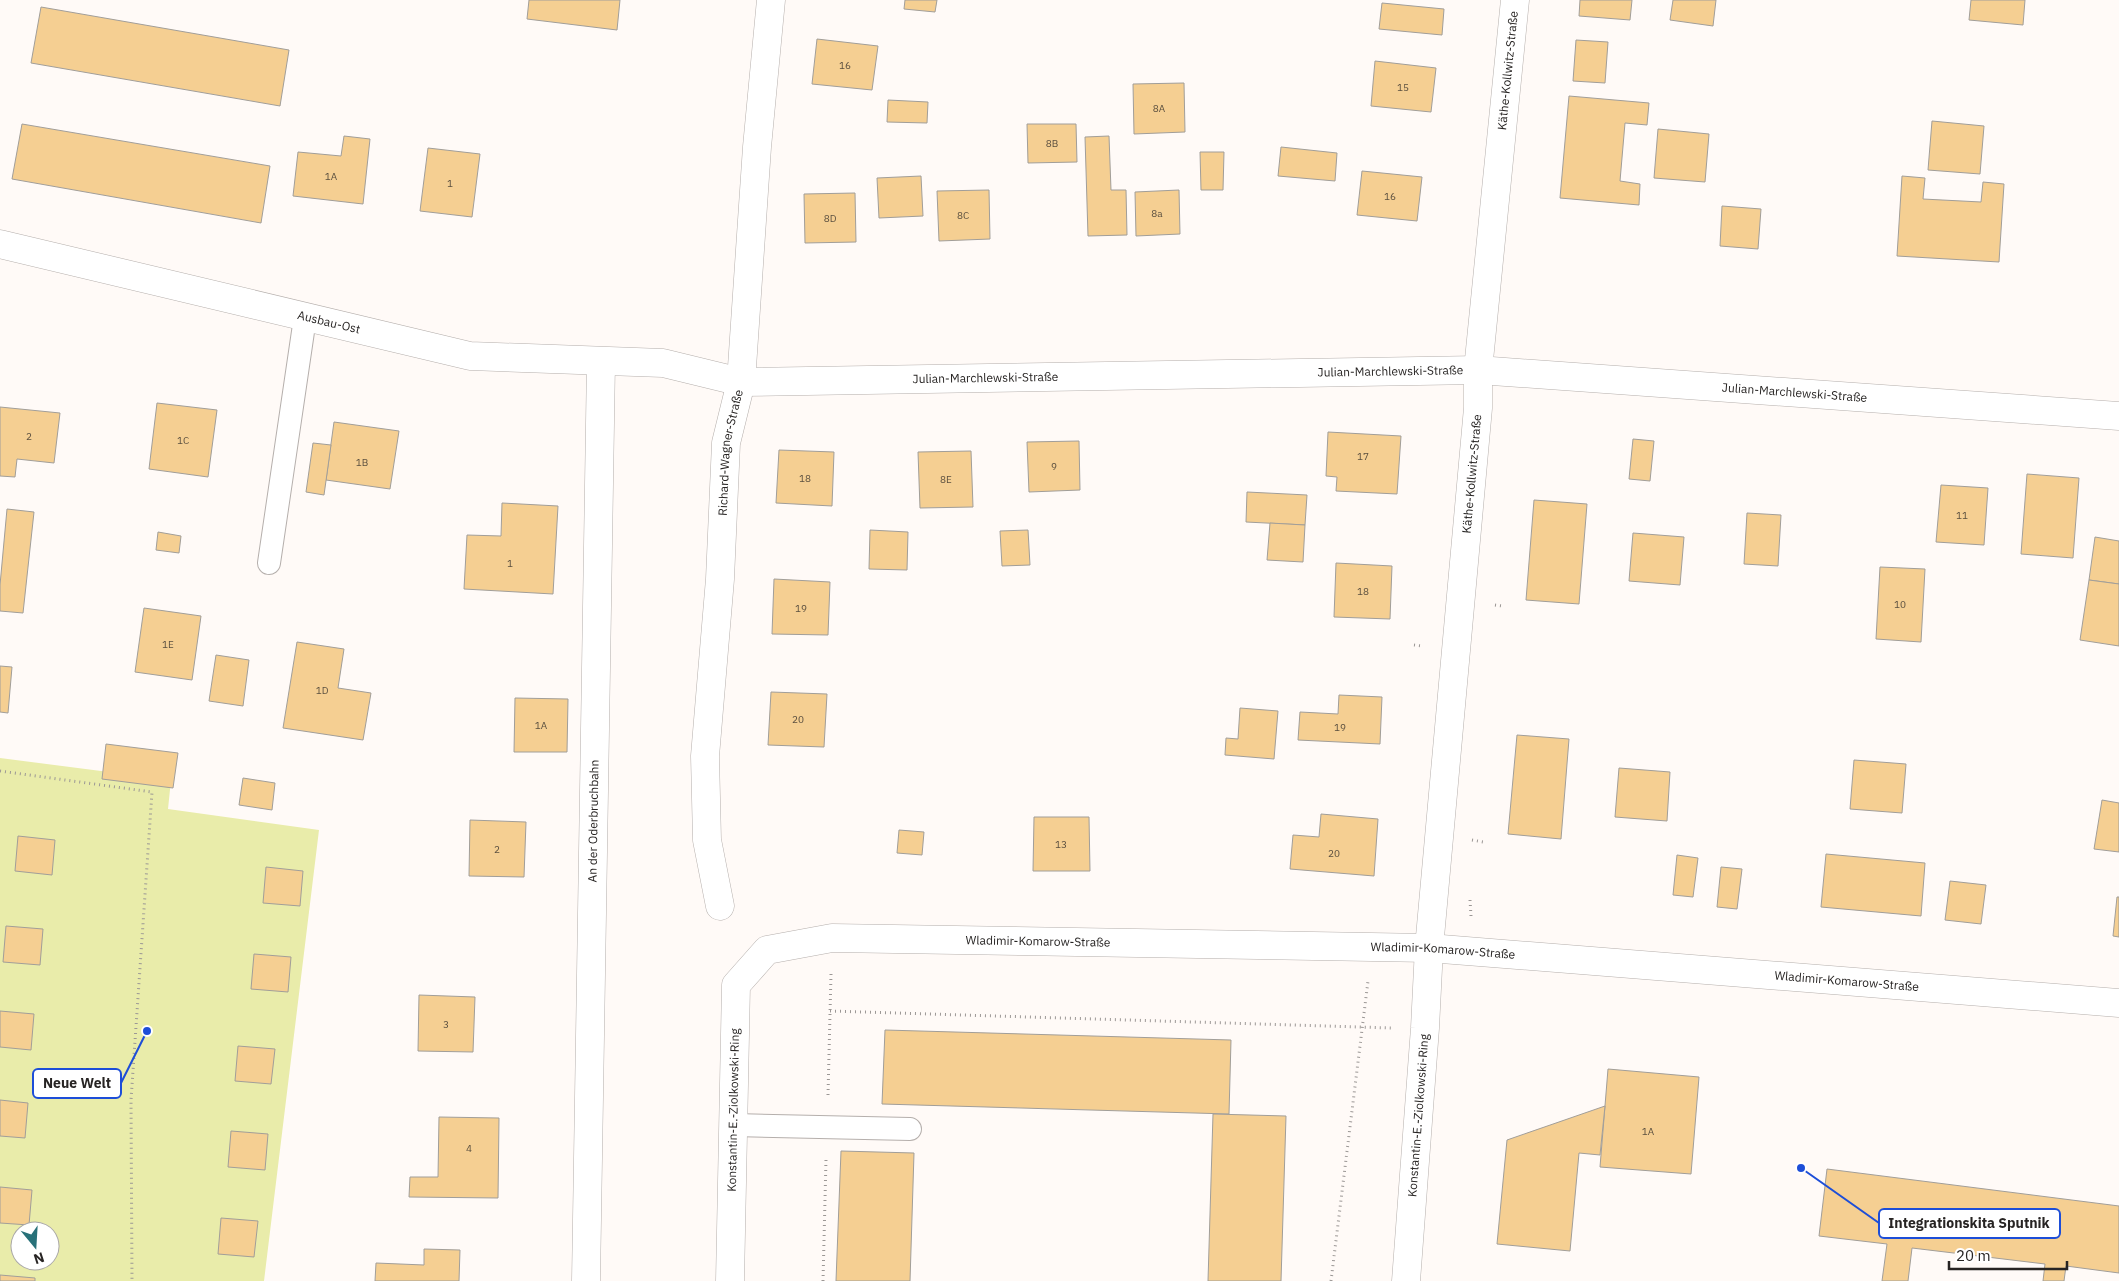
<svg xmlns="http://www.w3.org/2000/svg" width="2119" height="1281" font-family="'IBM Plex Sans',sans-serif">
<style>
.green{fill:#e9ecaa;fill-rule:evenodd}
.building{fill:#f5cf92;stroke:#a19e99}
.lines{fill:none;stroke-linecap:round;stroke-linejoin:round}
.lane-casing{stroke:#b5afac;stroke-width:24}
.street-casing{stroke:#b5afac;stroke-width:29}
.path{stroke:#9b9795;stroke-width:3;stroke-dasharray:1 4;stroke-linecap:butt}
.lane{stroke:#fff;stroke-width:22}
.street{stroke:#fff;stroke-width:28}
.labels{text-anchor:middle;stroke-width:4.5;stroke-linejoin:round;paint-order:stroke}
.number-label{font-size:10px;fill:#5a4f3f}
.street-label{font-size:12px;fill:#272423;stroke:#fff}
.leader{fill:none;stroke:#1d4ed8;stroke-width:2}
.callout-dot{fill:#1d4ed8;stroke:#fff;stroke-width:2}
.callout{fill:#fff;stroke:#1d4ed8;stroke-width:2}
.callout-label{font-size:14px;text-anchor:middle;font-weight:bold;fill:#272423}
</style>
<rect width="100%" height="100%" fill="#fffaf7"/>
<path class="green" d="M 0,758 L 171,780 L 168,809 L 319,830 L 264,1281 L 0,1281 ZM 20,1231 L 50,1231 L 50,1261 L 20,1261 Z"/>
<g class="building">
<polygon points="529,0 620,0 617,30 527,19"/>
<polygon points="905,0 937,0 935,12 904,9"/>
<polygon points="1580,0 1632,0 1630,20 1579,16"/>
<polygon points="1673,0 1716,0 1713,26 1670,20"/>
<polygon points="1971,0 2025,0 2023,25 1969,20"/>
<polygon points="1382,3 1444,9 1442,35 1379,29"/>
<polygon points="41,7 289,50 280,106 31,63"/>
<polygon points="817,39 878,46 872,90 812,84"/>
<polygon points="1576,40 1608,42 1605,83 1573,81"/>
<polygon points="1375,61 1436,68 1431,112 1371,106"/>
<polygon points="1184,83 1185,132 1134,134 1133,84"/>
<polygon points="1569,96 1649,103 1647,125 1625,123 1620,181 1640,184 1639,205 1560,198"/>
<polygon points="888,100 928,102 927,123 887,122"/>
<polygon points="1932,121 1984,126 1980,174 1928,170"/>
<polygon points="22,124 270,166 261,223 12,179"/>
<polygon points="1027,124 1076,124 1077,162 1028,163"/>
<polygon points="1658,129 1709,134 1705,182 1654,178"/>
<polygon points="344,136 370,139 363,204 293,196 298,152 341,156"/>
<polygon points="1109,136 1111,190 1126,190 1127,235 1088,236 1085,137"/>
<polygon points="1281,147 1337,153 1335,181 1278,176"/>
<polygon points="428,148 480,154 472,217 420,211"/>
<polygon points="1200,152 1224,152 1223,190 1201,190"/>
<polygon points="1362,171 1422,177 1417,221 1357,215"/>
<polygon points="921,176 923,216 879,218 877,178"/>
<polygon points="1902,176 1925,178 1923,199 1981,202 1983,182 2004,184 1999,262 1897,256"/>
<polygon points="989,190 990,239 939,241 937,191"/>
<polygon points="1179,190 1180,234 1136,236 1135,192"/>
<polygon points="855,193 856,242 805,243 804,194"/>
<polygon points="1722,206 1761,209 1758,249 1720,246"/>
<polygon points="157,403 217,410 208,477 149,469"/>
<polygon points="0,407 60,413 54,463 17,459 15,477 0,476"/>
<polygon points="334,422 399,431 390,489 326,480"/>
<polygon points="1328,432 1401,436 1397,494 1336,491 1337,477 1326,476"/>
<polygon points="1633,439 1654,441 1650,481 1629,479"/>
<polygon points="1079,441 1080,490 1029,492 1027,442"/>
<polygon points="313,443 331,445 324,495 306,492"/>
<polygon points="779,450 834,452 832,506 776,503"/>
<polygon points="971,451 973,507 920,508 918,452"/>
<polygon points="2027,474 2079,478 2073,558 2021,554"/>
<polygon points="1941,485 1988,488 1984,545 1936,542"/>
<polygon points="1247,492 1307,495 1305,525 1246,522"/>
<polygon points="1534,500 1587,504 1579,604 1526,600"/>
<polygon points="502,503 558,506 553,594 464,589 467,535 501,536"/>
<polygon points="7,509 34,512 23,613 0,611 0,585"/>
<polygon points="1747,513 1781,515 1778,566 1744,564"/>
<polygon points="1270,523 1305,525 1303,562 1267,560"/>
<polygon points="870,530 908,532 907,570 869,569"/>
<polygon points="1028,530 1030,565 1002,566 1000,531"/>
<polygon points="158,532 181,536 179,553 156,550"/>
<polygon points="1633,533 1684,537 1680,585 1629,581"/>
<polygon points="2095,537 2119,541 2119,584 2089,580"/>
<polygon points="1336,563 1392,566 1390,619 1334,617"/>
<polygon points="1880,567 1925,569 1921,642 1876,639"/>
<polygon points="774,579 830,582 828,635 772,634"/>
<polygon points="2089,580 2119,584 2119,646 2080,640"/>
<polygon points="144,608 201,616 192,680 135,672"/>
<polygon points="297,642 344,649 338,688 371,693 363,740 283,728"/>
<polygon points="216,655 249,660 243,706 209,701"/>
<polygon points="0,666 12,667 8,713 0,712"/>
<polygon points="771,692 827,694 824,747 768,745"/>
<polygon points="1339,695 1382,697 1380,744 1298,740 1300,712 1338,714"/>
<polygon points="515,698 568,699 567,752 514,752"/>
<polygon points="1240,708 1278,711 1274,759 1225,755 1226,738 1238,739"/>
<polygon points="1517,735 1569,739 1561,839 1508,834"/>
<polygon points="106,744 178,753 173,788 102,779"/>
<polygon points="1854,760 1906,764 1902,813 1850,809"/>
<polygon points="1619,768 1670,772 1667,821 1615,817"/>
<polygon points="243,778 275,783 272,810 239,805"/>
<polygon points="2102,800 2119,803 2119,852 2094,849"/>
<polygon points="1321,814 1378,819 1374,876 1290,869 1293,835 1319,837"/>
<polygon points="1034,817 1089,817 1090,871 1033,871"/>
<polygon points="470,820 526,822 524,877 469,876"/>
<polygon points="899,830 924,832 922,855 897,853"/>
<polygon points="18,836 55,840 52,875 15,871"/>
<polygon points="1826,854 1925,863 1921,916 1821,907"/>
<polygon points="1677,855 1698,858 1693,897 1673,895"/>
<polygon points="266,867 303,871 300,906 263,903"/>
<polygon points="1721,867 1742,869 1737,909 1717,907"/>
<polygon points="1950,881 1986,885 1981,924 1945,920"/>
<polygon points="2117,897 2119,897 2119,937 2113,936"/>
<polygon points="6,926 43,929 40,965 3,962"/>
<polygon points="254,954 291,957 288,992 251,989"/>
<polygon points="419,995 475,997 473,1052 418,1051"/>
<polygon points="0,1011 34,1014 31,1050 0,1047"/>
<polygon points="885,1030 1231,1040 1229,1114 882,1104"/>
<polygon points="238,1046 275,1049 271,1084 235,1081"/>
<polygon points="1608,1069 1699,1077 1691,1174 1600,1167"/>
<polygon points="0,1100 28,1103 25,1138 0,1136"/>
<polygon points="1605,1106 1600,1155 1579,1153 1570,1251 1497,1244 1507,1140"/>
<polygon points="1213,1114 1286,1116 1281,1281 1208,1281"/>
<polygon points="439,1117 499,1118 498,1198 409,1197 410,1177 438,1177"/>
<polygon points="231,1131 268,1134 265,1170 228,1167"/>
<polygon points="841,1151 914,1153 910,1281 836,1281"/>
<polygon points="1827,1169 2119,1206 2119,1273 2066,1266 2064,1281 2043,1281 2045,1264 1912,1248 1908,1281 1882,1281 1887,1244 1819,1236"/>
<polygon points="0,1187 32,1190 29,1225 0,1223"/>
<polygon points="221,1218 258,1221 254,1257 218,1254"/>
<polygon points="424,1249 460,1250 459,1281 375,1281 376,1263 424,1265"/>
<polygon points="0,1275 35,1278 35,1281 0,1281"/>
</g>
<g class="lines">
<defs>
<g id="lane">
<polyline points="269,563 305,318"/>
<polyline points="734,1125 910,1129"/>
</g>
<g id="street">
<path id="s1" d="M 0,244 L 470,356 L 663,363 L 741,382 L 1478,370 L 2119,416"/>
<path id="s2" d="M 720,906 L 707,840 L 705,756 L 720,579 L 726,443 L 741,382 L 757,147 L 771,0"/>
<path id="s3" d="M 586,1281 L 601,362"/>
<path id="s4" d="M 730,1281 L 736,985 L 767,950 L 832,938 L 1429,948 L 2119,1003"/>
<path id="s5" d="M 1406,1281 L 1425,1028 L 1429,948 L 1478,408 L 1478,370 L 1515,0"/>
</g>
</defs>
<use href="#lane" class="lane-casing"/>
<use href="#street" class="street-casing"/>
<g class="path">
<polyline points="1495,605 1502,606"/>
<polyline points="1414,645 1422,646"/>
<polyline points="0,771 152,792 131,1100 132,1281"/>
<polyline points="1472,840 1483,842"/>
<polyline points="1470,900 1471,916"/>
<polyline points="830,1011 1392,1028"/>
<polyline points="828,1095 831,974"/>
<polyline points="823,1281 826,1159"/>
<polyline points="1331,1281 1368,981"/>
</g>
<use href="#lane" class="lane"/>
<use href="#street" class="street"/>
</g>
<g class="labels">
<g class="number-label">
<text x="845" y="69">16</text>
<text x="1403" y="91">15</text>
<text x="1159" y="112">8A</text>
<text x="1052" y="147">8B</text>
<text x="331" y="180">1A</text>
<text x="450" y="187">1</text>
<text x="1390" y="200">16</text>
<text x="1157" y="217">8a</text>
<text x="963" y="219">8C</text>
<text x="830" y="222">8D</text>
<text x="29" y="440">2</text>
<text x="183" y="444">1C</text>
<text x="1363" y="460">17</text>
<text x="362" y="466">1B</text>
<text x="1054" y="470">9</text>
<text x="805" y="482">18</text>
<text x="946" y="483">8E</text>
<text x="1962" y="519">11</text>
<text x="510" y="567">1</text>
<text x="1363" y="595">18</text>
<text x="1900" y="608">10</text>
<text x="801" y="612">19</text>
<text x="168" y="648">1E</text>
<text x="322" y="694">1D</text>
<text x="798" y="723">20</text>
<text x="541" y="729">1A</text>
<text x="1340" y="731">19</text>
<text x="1061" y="848">13</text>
<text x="497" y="853">2</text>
<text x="1334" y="857">20</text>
<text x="446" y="1028">3</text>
<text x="1648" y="1135">1A</text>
<text x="469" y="1152">4</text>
</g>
<g class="street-label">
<text dy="4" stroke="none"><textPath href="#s5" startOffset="1215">Käthe-Kollwitz-Straße</textPath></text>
<text dy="4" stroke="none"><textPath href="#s1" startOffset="338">Ausbau-Ost</textPath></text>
<text dy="4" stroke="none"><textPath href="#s1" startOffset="1406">Julian-Marchlewski-Straße</textPath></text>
<text dy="4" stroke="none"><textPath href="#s1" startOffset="1001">Julian-Marchlewski-Straße</textPath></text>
<text dy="4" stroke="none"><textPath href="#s1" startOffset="1811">Julian-Marchlewski-Straße</textPath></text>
<text dy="4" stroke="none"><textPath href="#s2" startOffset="456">Richard-Wagner-Straße</textPath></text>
<text dy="4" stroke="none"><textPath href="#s5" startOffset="810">Käthe-Kollwitz-Straße</textPath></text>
<text dy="4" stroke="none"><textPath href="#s3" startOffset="460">An der Oderbruchbahn</textPath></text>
<text dy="4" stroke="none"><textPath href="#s4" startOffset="615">Wladimir-Komarow-Straße</textPath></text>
<text dy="4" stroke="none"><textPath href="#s4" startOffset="1020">Wladimir-Komarow-Straße</textPath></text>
<text dy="4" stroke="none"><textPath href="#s4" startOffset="1425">Wladimir-Komarow-Straße</textPath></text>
<text dy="4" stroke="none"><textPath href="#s4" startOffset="171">Konstantin-E.-Ziolkowski-Ring</textPath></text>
<text dy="4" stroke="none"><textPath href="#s5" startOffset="166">Konstantin-E.-Ziolkowski-Ring</textPath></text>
</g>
</g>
<path class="leader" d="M147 1031L121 1083M1801 1168L1879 1223"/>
<g class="callout-dot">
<circle cx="147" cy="1031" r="5"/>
<circle cx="1801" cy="1168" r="5"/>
</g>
<g class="callout">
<rect x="33" y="1069" width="88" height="29" rx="5"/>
<rect x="1879" y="1209" width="181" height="29" rx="5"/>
</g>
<g class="callout-label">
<text x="77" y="1088">Neue Welt</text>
<text x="1969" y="1228">Integrationskita Sputnik</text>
</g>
<g transform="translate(35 1246) rotate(162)"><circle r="24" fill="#ffffff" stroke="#a9a7a7"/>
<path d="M0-4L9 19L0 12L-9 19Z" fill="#287179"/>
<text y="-8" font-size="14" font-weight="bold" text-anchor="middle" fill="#272423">N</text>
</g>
<path d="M1949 1261v8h118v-8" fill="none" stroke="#272423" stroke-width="2.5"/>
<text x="1956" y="1261" font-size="15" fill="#272423" stroke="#ffffff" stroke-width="4" paint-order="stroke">20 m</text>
</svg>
